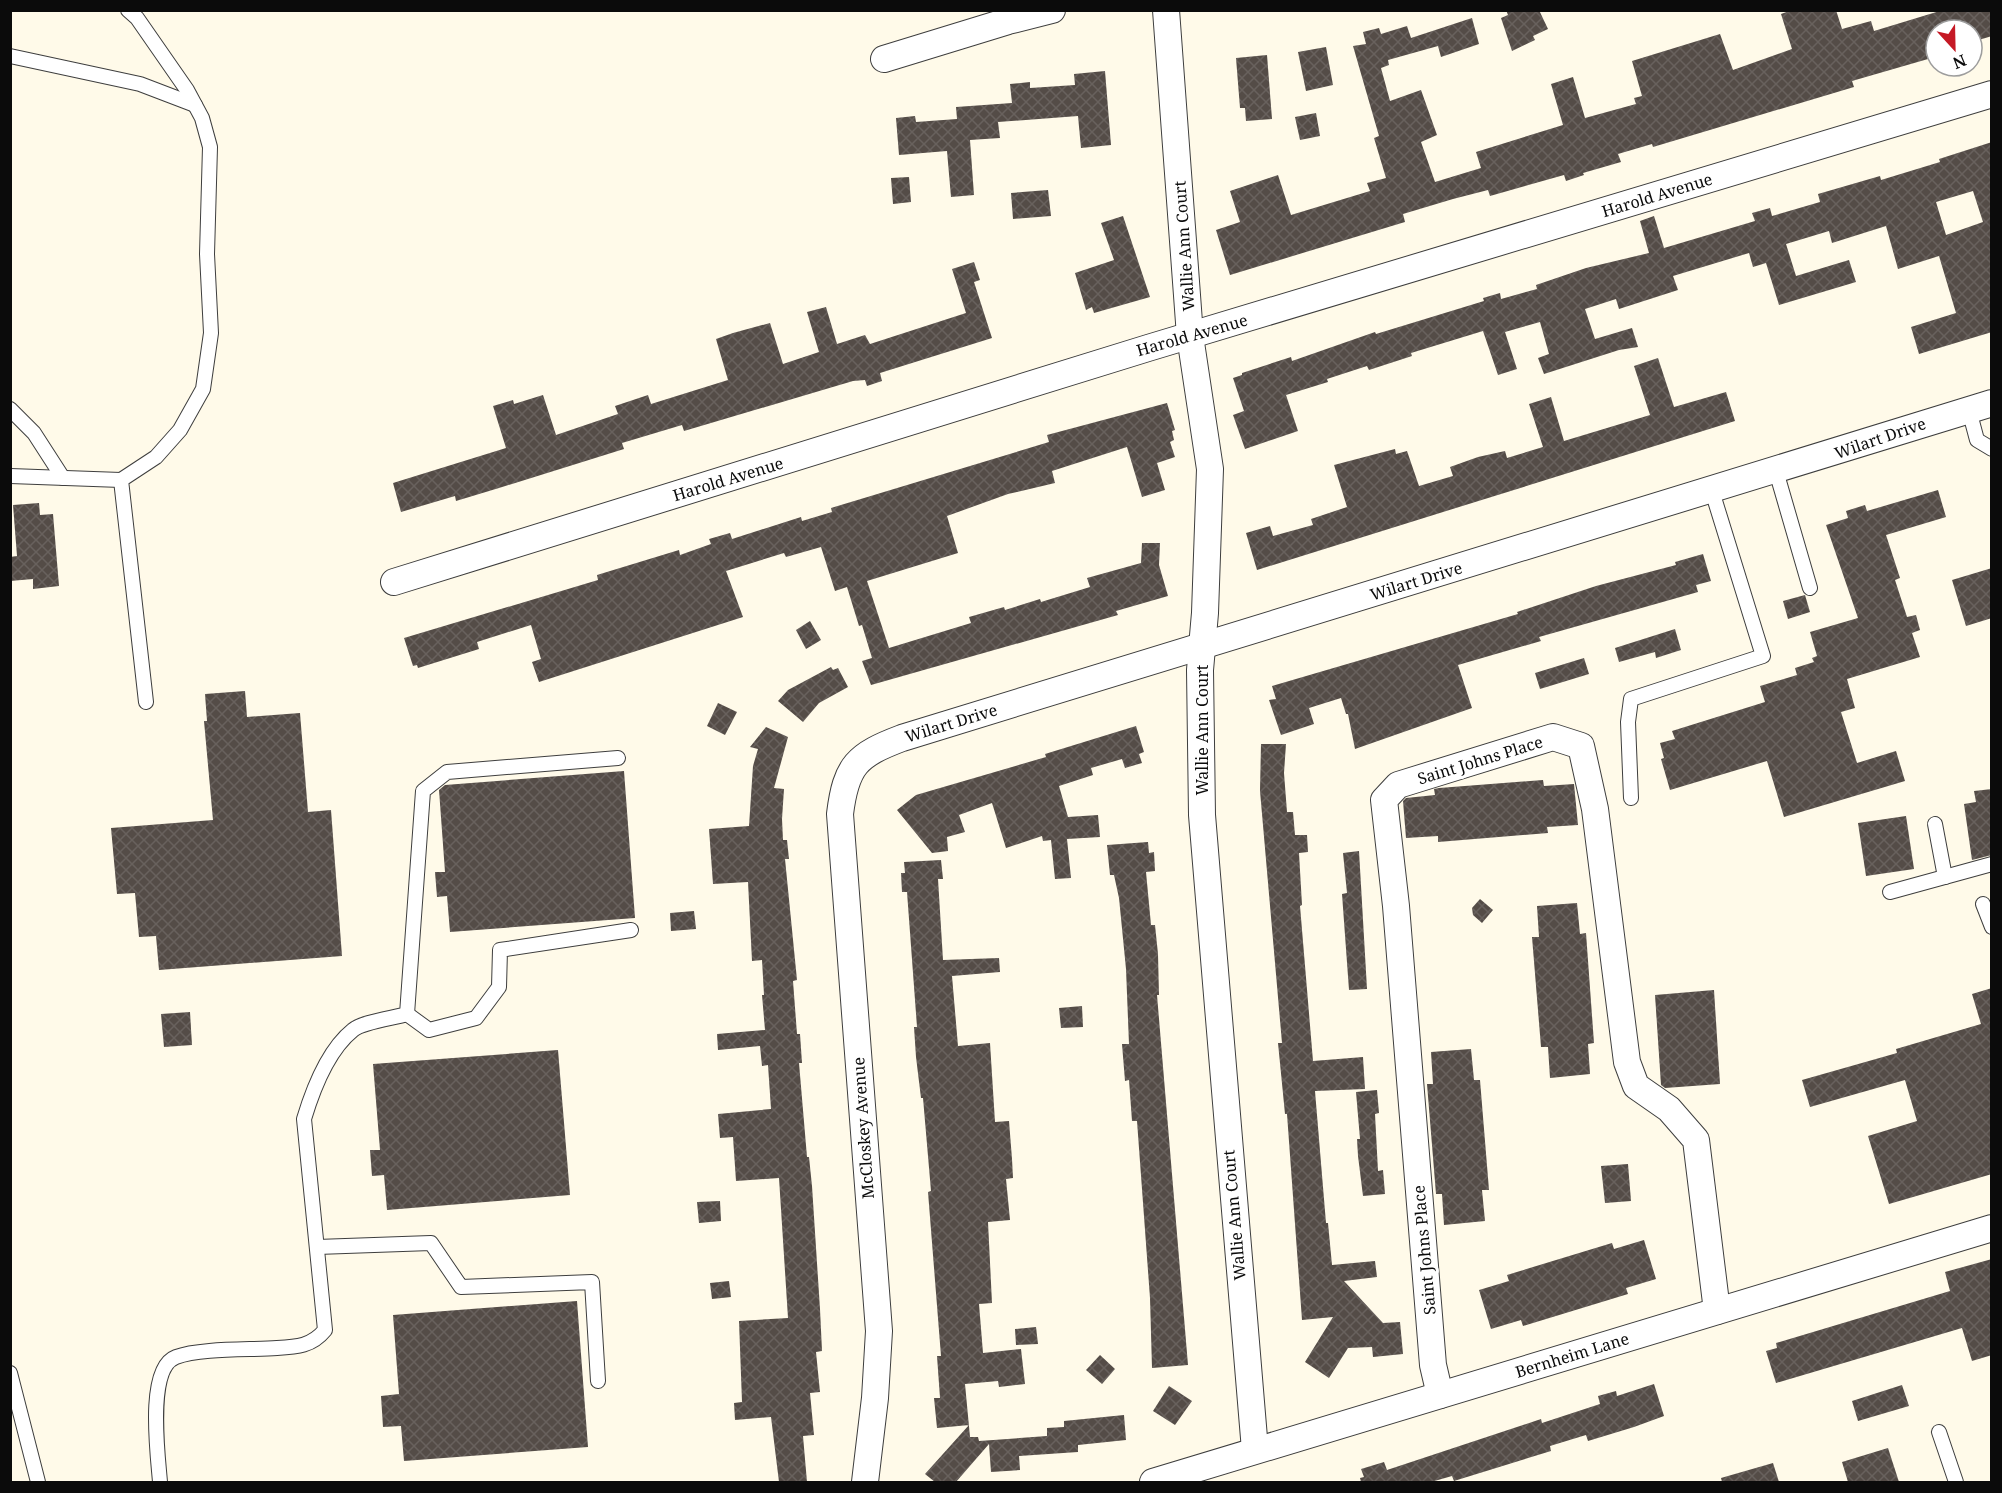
<svg xmlns="http://www.w3.org/2000/svg" width="2002" height="1493" font-family="'Noto Serif',serif">
<style>
.building{fill:url(#building-cross-hatch);fill-rule:evenodd}
.lines{fill:none;stroke-linecap:round;stroke-linejoin:round}
.service-casing{stroke:#3e3e3e;stroke-width:16}
.minor-casing{stroke:#3e3e3e;stroke-width:28}
.service{stroke:#fff;stroke-width:14}
.minor{stroke:#fff;stroke-width:26}
.labels{text-anchor:middle;stroke-width:6;stroke-linejoin:round;paint-order:stroke}
.street-label{font-size:16px;fill:#0b0b0b;stroke:#fff}
</style>
<defs>
<pattern id="building-cross-hatch" width="8" height="8" patternUnits="userSpaceOnUse" patternTransform="scale(1.5)"><rect width="8" height="8" fill="#544c47"/><path d="M0 0l8 8M0 8l8-8" fill="none" stroke="#68615d"/></pattern>
</defs>
<rect width="100%" height="100%" fill="#fffae9"/>
<g class="building">
<polygon points="1506,10 1539,10 1548,29 1533,36 1535,40 1512,51 1501,18 1508,15"/>
<polygon points="1792,10 1836,10 1842,29 1871,21 1874,31 1943,10 1992,10 1992,36 1972,42 1972,30 1936,30 1936,51 1926,54 1928,59 1852,81 1854,87 1653,147 1652,144 1618,154 1621,162 1583,173 1584,175 1566,181 1564,175 1490,196 1488,190 1453,199 1403,214 1405,222 1230,275 1216,230 1240,222 1230,191 1278,175 1291,215 1370,191 1367,183 1386,178 1374,138 1379,136 1353,46 1366,44 1363,32 1379,28 1381,34 1407,26 1411,38 1472,18 1479,44 1441,57 1438,46 1388,60 1389,65 1381,68 1390,101 1421,90 1437,135 1421,142 1435,182 1481,168 1476,152 1563,125 1551,84 1573,77 1585,118 1636,104 1634,98 1642,96 1632,61 1720,34 1733,70 1792,49 1781,14"/>
<polygon points="1326,47 1333,85 1306,91 1298,52"/>
<polygon points="1267,55 1272,119 1246,121 1245,108 1240,108 1236,58"/>
<polygon points="1105,71 1111,145 1081,148 1078,116 998,122 1000,138 970,140 974,195 951,197 947,151 899,155 896,118 915,116 916,122 957,119 956,107 1012,103 1010,84 1030,82 1030,88 1075,85 1074,74"/>
<polygon points="1316,113 1320,136 1300,140 1295,117"/>
<path d="M 1992,142 L 1992,332 L 1919,354 L 1911,327 L 1956,313 L 1939,256 L 1898,269 L 1886,226 L 1832,243 L 1829,231 L 1786,244 L 1796,276 L 1849,260 L 1856,282 L 1779,305 L 1766,263 L 1753,267 L 1749,253 L 1673,276 L 1678,290 L 1619,309 L 1616,299 L 1585,309 L 1595,339 L 1632,328 L 1638,347 L 1619,350 L 1544,374 L 1538,358 L 1549,354 L 1540,322 L 1505,332 L 1517,369 L 1498,375 L 1483,331 L 1411,353 L 1412,356 L 1369,370 L 1367,366 L 1327,379 L 1328,382 L 1286,395 L 1298,431 L 1245,449 L 1233,415 L 1244,411 L 1233,378 L 1242,375 L 1242,373 L 1291,357 L 1292,361 L 1375,332 L 1376,334 L 1484,301 L 1483,298 L 1500,293 L 1501,299 L 1537,289 L 1536,285 L 1586,268 L 1649,253 L 1640,221 L 1654,216 L 1664,248 L 1755,221 L 1752,213 L 1770,208 L 1772,216 L 1820,202 L 1818,194 L 1880,176 L 1881,180 L 1940,162 L 1939,159 ZM 1973,191 L 1983,222 L 1946,235 L 1936,202 Z"/>
<polygon points="909,177 911,202 893,204 891,178"/>
<polygon points="1048,190 1051,216 1013,219 1011,193"/>
<polygon points="1123,216 1150,297 1094,313 1092,307 1086,310 1075,273 1114,260 1101,223"/>
<polygon points="974,262 980,280 974,282 992,338 880,373 882,381 867,386 865,380 853,381 684,431 682,425 622,443 624,449 499,488 456,501 455,496 401,512 393,483 506,448 493,406 513,400 514,404 543,395 556,435 618,414 615,406 648,395 651,404 728,380 716,339 733,333 770,323 783,364 819,352 807,312 826,307 837,344 865,335 870,344 966,313 952,269"/>
<polygon points="1658,358 1674,407 1726,392 1735,421 1257,570 1246,533 1270,526 1273,536 1313,525 1311,519 1347,507 1334,465 1395,449 1396,454 1407,451 1419,486 1453,476 1450,467 1478,457 1505,451 1507,458 1543,447 1529,404 1551,397 1564,441 1650,415 1634,366"/>
<polygon points="1167,403 1175,430 1172,431 1174,440 1170,442 1175,457 1157,463 1165,490 1142,497 1127,447 1052,471 1055,483 1008,494 947,516 958,553 867,581 889,648 971,623 969,617 1004,607 1005,610 1040,599 1041,602 1090,587 1087,578 1141,563 1142,543 1160,543 1159,565 1168,596 1116,611 1118,615 871,685 862,661 872,658 862,625 859,626 847,587 835,591 821,547 786,557 784,553 726,571 743,617 539,682 532,662 541,659 531,625 477,642 479,649 418,668 417,665 413,666 404,638 598,580 597,575 679,550 680,555 711,544 709,539 730,533 732,539 801,517 802,521 832,512 831,508 1049,442 1047,435"/>
<polygon points="1938,490 1946,517 1886,535 1900,578 1895,580 1907,617 1916,615 1920,630 1912,633 1920,657 1847,679 1855,708 1841,712 1857,763 1896,751 1905,781 1784,817 1767,761 1670,790 1661,759 1664,758 1660,743 1675,739 1672,731 1765,702 1760,686 1797,675 1795,668 1814,662 1812,658 1817,656 1810,632 1858,618 1826,525 1848,518 1846,511 1865,505 1867,511"/>
<polygon points="39,503 40,515 53,514 59,586 33,589 33,579 10,581 10,557 17,556 13,505"/>
<polygon points="1703,554 1711,581 1696,585 1698,592 1539,637 1541,641 1458,665 1472,708 1355,749 1348,714 1346,714 1341,698 1309,708 1314,724 1281,735 1269,700 1276,699 1272,686 1518,614 1517,612 1596,586 1676,565 1675,562"/>
<polygon points="1992,568 1992,618 1966,626 1952,580"/>
<polygon points="1805,595 1810,612 1788,619 1783,601"/>
<polygon points="810,621 821,640 806,649 796,630"/>
<polygon points="1675,629 1681,650 1656,658 1655,652 1619,662 1615,648"/>
<polygon points="1584,658 1589,674 1540,689 1535,673"/>
<polygon points="831,667 833,670 838,668 848,687 819,703 803,722 778,701 788,690"/>
<polygon points="245,691 247,717 300,713 308,812 331,810 342,956 159,970 156,936 139,937 135,893 117,894 111,828 213,820 204,721 207,721 205,694"/>
<polygon points="718,703 737,712 725,735 707,726"/>
<polygon points="1136,726 1144,752 1139,754 1142,763 1125,768 1122,759 1091,768 1093,775 1059,786 1068,817 1098,815 1100,837 1067,839 1071,878 1055,879 1051,840 1043,841 1042,836 1006,848 992,803 959,815 965,832 947,837 948,851 932,853 897,810 916,795 1046,757 1045,754"/>
<polygon points="766,727 788,737 774,788 784,789 782,819 783,840 787,840 789,859 785,859 797,980 793,981 797,1034 800,1034 802,1063 799,1063 807,1157 809,1157 812,1186 820,1309 822,1351 816,1352 820,1392 810,1393 814,1435 803,1436 807,1482 779,1482 771,1417 735,1420 734,1403 742,1402 739,1321 788,1318 779,1178 736,1181 733,1137 720,1138 718,1114 771,1109 768,1065 762,1066 760,1046 718,1050 717,1034 765,1030 762,995 764,995 762,960 752,961 748,882 713,884 709,829 749,826 753,766 758,749 750,747"/>
<polygon points="1261,744 1286,744 1284,773 1287,812 1293,812 1295,835 1307,835 1308,852 1299,853 1302,905 1300,906 1313,1061 1363,1057 1365,1089 1315,1091 1326,1223 1328,1223 1332,1265 1375,1261 1377,1277 1344,1281 1383,1323 1400,1322 1403,1354 1373,1357 1372,1347 1348,1348 1329,1378 1305,1362 1333,1317 1302,1320 1287,1114 1285,1114 1278,1043 1282,1043 1260,791"/>
<polygon points="624,771 635,918 450,932 447,896 437,897 435,872 445,872 439,790 445,785"/>
<polygon points="1543,780 1544,786 1574,784 1578,825 1547,827 1548,833 1438,842 1438,836 1406,838 1403,801 1406,798 1435,795 1434,789 1439,788"/>
<polygon points="1992,789 1992,855 1972,860 1964,804 1976,802 1974,791"/>
<polygon points="1906,816 1914,869 1866,876 1858,823"/>
<polygon points="1148,842 1149,853 1154,852 1155,871 1146,872 1151,925 1155,925 1158,954 1159,995 1157,995 1188,1365 1152,1368 1150,1298 1137,1121 1132,1121 1129,1080 1125,1081 1122,1044 1129,1044 1126,969 1119,898 1114,875 1110,875 1107,845"/>
<polygon points="1359,851 1367,989 1349,990 1342,894 1347,893 1343,853"/>
<polygon points="941,860 943,879 938,879 943,960 999,958 1000,972 952,976 958,1046 990,1043 995,1122 1009,1121 1012,1159 1013,1178 1006,1179 1010,1220 988,1222 992,1303 979,1304 983,1353 1021,1349 1025,1384 999,1387 998,1381 965,1384 970,1437 978,1437 979,1441 1047,1436 1047,1428 1064,1427 1064,1421 1124,1415 1126,1440 1078,1445 1078,1452 1019,1456 1020,1470 991,1472 989,1444 956,1482 935,1482 925,1474 969,1425 937,1428 934,1398 940,1398 937,1356 941,1356 928,1192 931,1191 923,1098 921,1098 916,1057 914,1027 917,1027 907,892 902,892 901,873 905,873 904,862"/>
<polygon points="1480,899 1493,910 1482,923 1473,915 1472,908"/>
<polygon points="1577,903 1580,934 1586,933 1594,1043 1588,1044 1590,1074 1550,1078 1548,1047 1541,1047 1532,937 1539,937 1537,906"/>
<polygon points="694,911 696,929 671,931 670,913"/>
<polygon points="1992,988 1992,1174 1889,1204 1868,1136 1917,1121 1905,1080 1810,1107 1802,1080 1897,1053 1896,1049 1981,1024 1972,994"/>
<polygon points="1714,990 1720,1084 1665,1088 1661,1085 1655,995"/>
<polygon points="1082,1006 1083,1027 1061,1028 1059,1008"/>
<polygon points="190,1012 192,1045 164,1047 161,1014"/>
<polygon points="1471,1049 1474,1080 1480,1080 1489,1190 1482,1190 1485,1221 1444,1225 1442,1194 1436,1194 1427,1084 1433,1084 1431,1052"/>
<polygon points="558,1050 570,1195 387,1210 384,1175 372,1176 370,1150 380,1150 373,1064"/>
<polygon points="1377,1090 1379,1113 1375,1114 1378,1171 1383,1170 1385,1194 1363,1196 1358,1156 1357,1139 1360,1139 1356,1092"/>
<polygon points="1628,1164 1631,1201 1605,1203 1601,1166"/>
<polygon points="720,1201 721,1221 699,1223 697,1202"/>
<polygon points="1644,1240 1656,1279 1626,1288 1628,1294 1523,1326 1521,1320 1491,1329 1479,1290 1509,1281 1507,1275 1612,1243 1614,1249"/>
<polygon points="1992,1259 1992,1355 1972,1361 1962,1328 1776,1383 1766,1351 1777,1348 1776,1343 1950,1291 1945,1272"/>
<polygon points="729,1281 731,1297 712,1299 710,1283"/>
<polygon points="577,1301 588,1447 404,1461 401,1426 383,1427 381,1396 399,1394 393,1315"/>
<polygon points="1036,1327 1038,1344 1016,1345 1015,1329"/>
<polygon points="1100,1355 1115,1369 1102,1384 1086,1370"/>
<polygon points="1654,1384 1664,1416 1634,1427 1588,1441 1586,1435 1550,1446 1551,1451 1454,1481 1452,1476 1431,1482 1361,1482 1360,1478 1364,1477 1361,1469 1384,1462 1387,1470 1541,1419 1542,1423 1600,1404 1598,1396 1616,1391 1617,1396"/>
<polygon points="1902,1385 1909,1406 1858,1421 1852,1401"/>
<polygon points="1169,1386 1192,1401 1175,1425 1153,1411"/>
<polygon points="1888,1448 1899,1482 1848,1482 1842,1462"/>
<polygon points="1773,1463 1779,1482 1722,1482 1721,1478"/>
</g>
<g class="lines">
<defs>
<g id="service">
<polyline points="128,10 137,18 187,90 202,118 210,147 207,254 211,333 203,389 180,430 156,457 121,480 146,702"/>
<polyline points="10,56 140,84 195,105"/>
<polyline points="10,409 34,433 63,478"/>
<polyline points="1969,410 1977,440 1992,449"/>
<polyline points="1776,471 1810,588"/>
<polyline points="10,476 121,480"/>
<polyline points="1631,798 1628,722 1631,699 1763,656 1712,491"/>
<polyline points="1935,824 1945,877"/>
<polyline points="1890,892 1992,864"/>
<polyline points="1983,904 1992,927"/>
<polyline points="407,1014 429,1030 476,1018 499,987 500,950 631,930"/>
<polyline points="317,1247 431,1243 461,1287 592,1282 598,1381"/>
<polyline points="10,1373 38,1482"/>
<polyline points="1939,1432 1956,1482"/>
<path d="M 160,1482 C 158,1456 146,1368 176,1357 C 200,1348 250,1350 277,1348 C 297,1347 312,1346 325,1330 L 304,1119 C 313,1089 328,1050 353,1030 C 362,1022 394,1018 407,1014 L 423,791 L 447,772 L 618,758"/>
</g>
<g id="minor">
<polyline points="1166,10 1190,336 1210,469 1205,613 1200,670 1202,815 1255,1450"/>
<polyline points="884,59 1008,21 1052,10"/>
<polyline points="394,582 1148,348 1992,94"/>
<polyline points="1440,1395 1433,1365 1396,906 1384,800 1398,785 1553,737 1581,746 1595,809 1627,1062 1636,1086 1669,1109 1696,1140 1717,1311"/>
<path d="M 865,1482 L 875,1398 L 879,1331 L 840,814 C 846,765 857,755 902,738 L 1992,403"/>
<polyline points="1153,1482 1992,1228"/>
</g>
</defs>
<use href="#service" class="service-casing"/>
<use href="#minor" class="minor-casing"/>
<use href="#service" class="service"/>
<use href="#minor" class="minor"/>
</g>
<g class="labels">
<g class="street-label">
<text transform="translate(1657 195) rotate(-17)" y="6">Harold Avenue</text>
<text transform="translate(1184 246) rotate(-94)" y="6">Wallie Ann Court</text>
<text transform="translate(1192 335) rotate(-16)" y="6">Harold Avenue</text>
<text transform="translate(1880 438) rotate(-19)" y="6">Wilart Drive</text>
<text transform="translate(728 479) rotate(-17)" y="6">Harold Avenue</text>
<text transform="translate(1416 581) rotate(-17)" y="6">Wilart Drive</text>
<text transform="translate(951 723) rotate(-17)" y="6">Wilart Drive</text>
<text transform="translate(1202 730) rotate(-90)" y="6">Wallie Ann Court</text>
<text transform="translate(1480 760) rotate(-17)" y="6">Saint Johns Place</text>
<text transform="translate(863 1128) rotate(-94)" y="6">McCloskey Avenue</text>
<text transform="translate(1234 1215) rotate(-95)" y="6">Wallie Ann Court</text>
<text transform="translate(1424 1250) rotate(-95)" y="6">Saint Johns Place</text>
<text transform="translate(1572 1355) rotate(-17)" y="6">Bernheim Lane</text>
</g>
</g>
<rect width="2002" height="1493" fill="none" stroke="#0b0b0b" stroke-width="24"/>
<g transform="translate(1954 48) rotate(158)"><circle r="28" fill="#ffffff" stroke="#9d9d9d" stroke-width="1.5"/>
<path d="M0-4.5L10 22L0 15L-10 22Z" fill="#c51925"/>
<text y="-9" font-size="16" font-weight="bold" text-anchor="middle" fill="#0b0b0b">N</text>
</g>
</svg>
